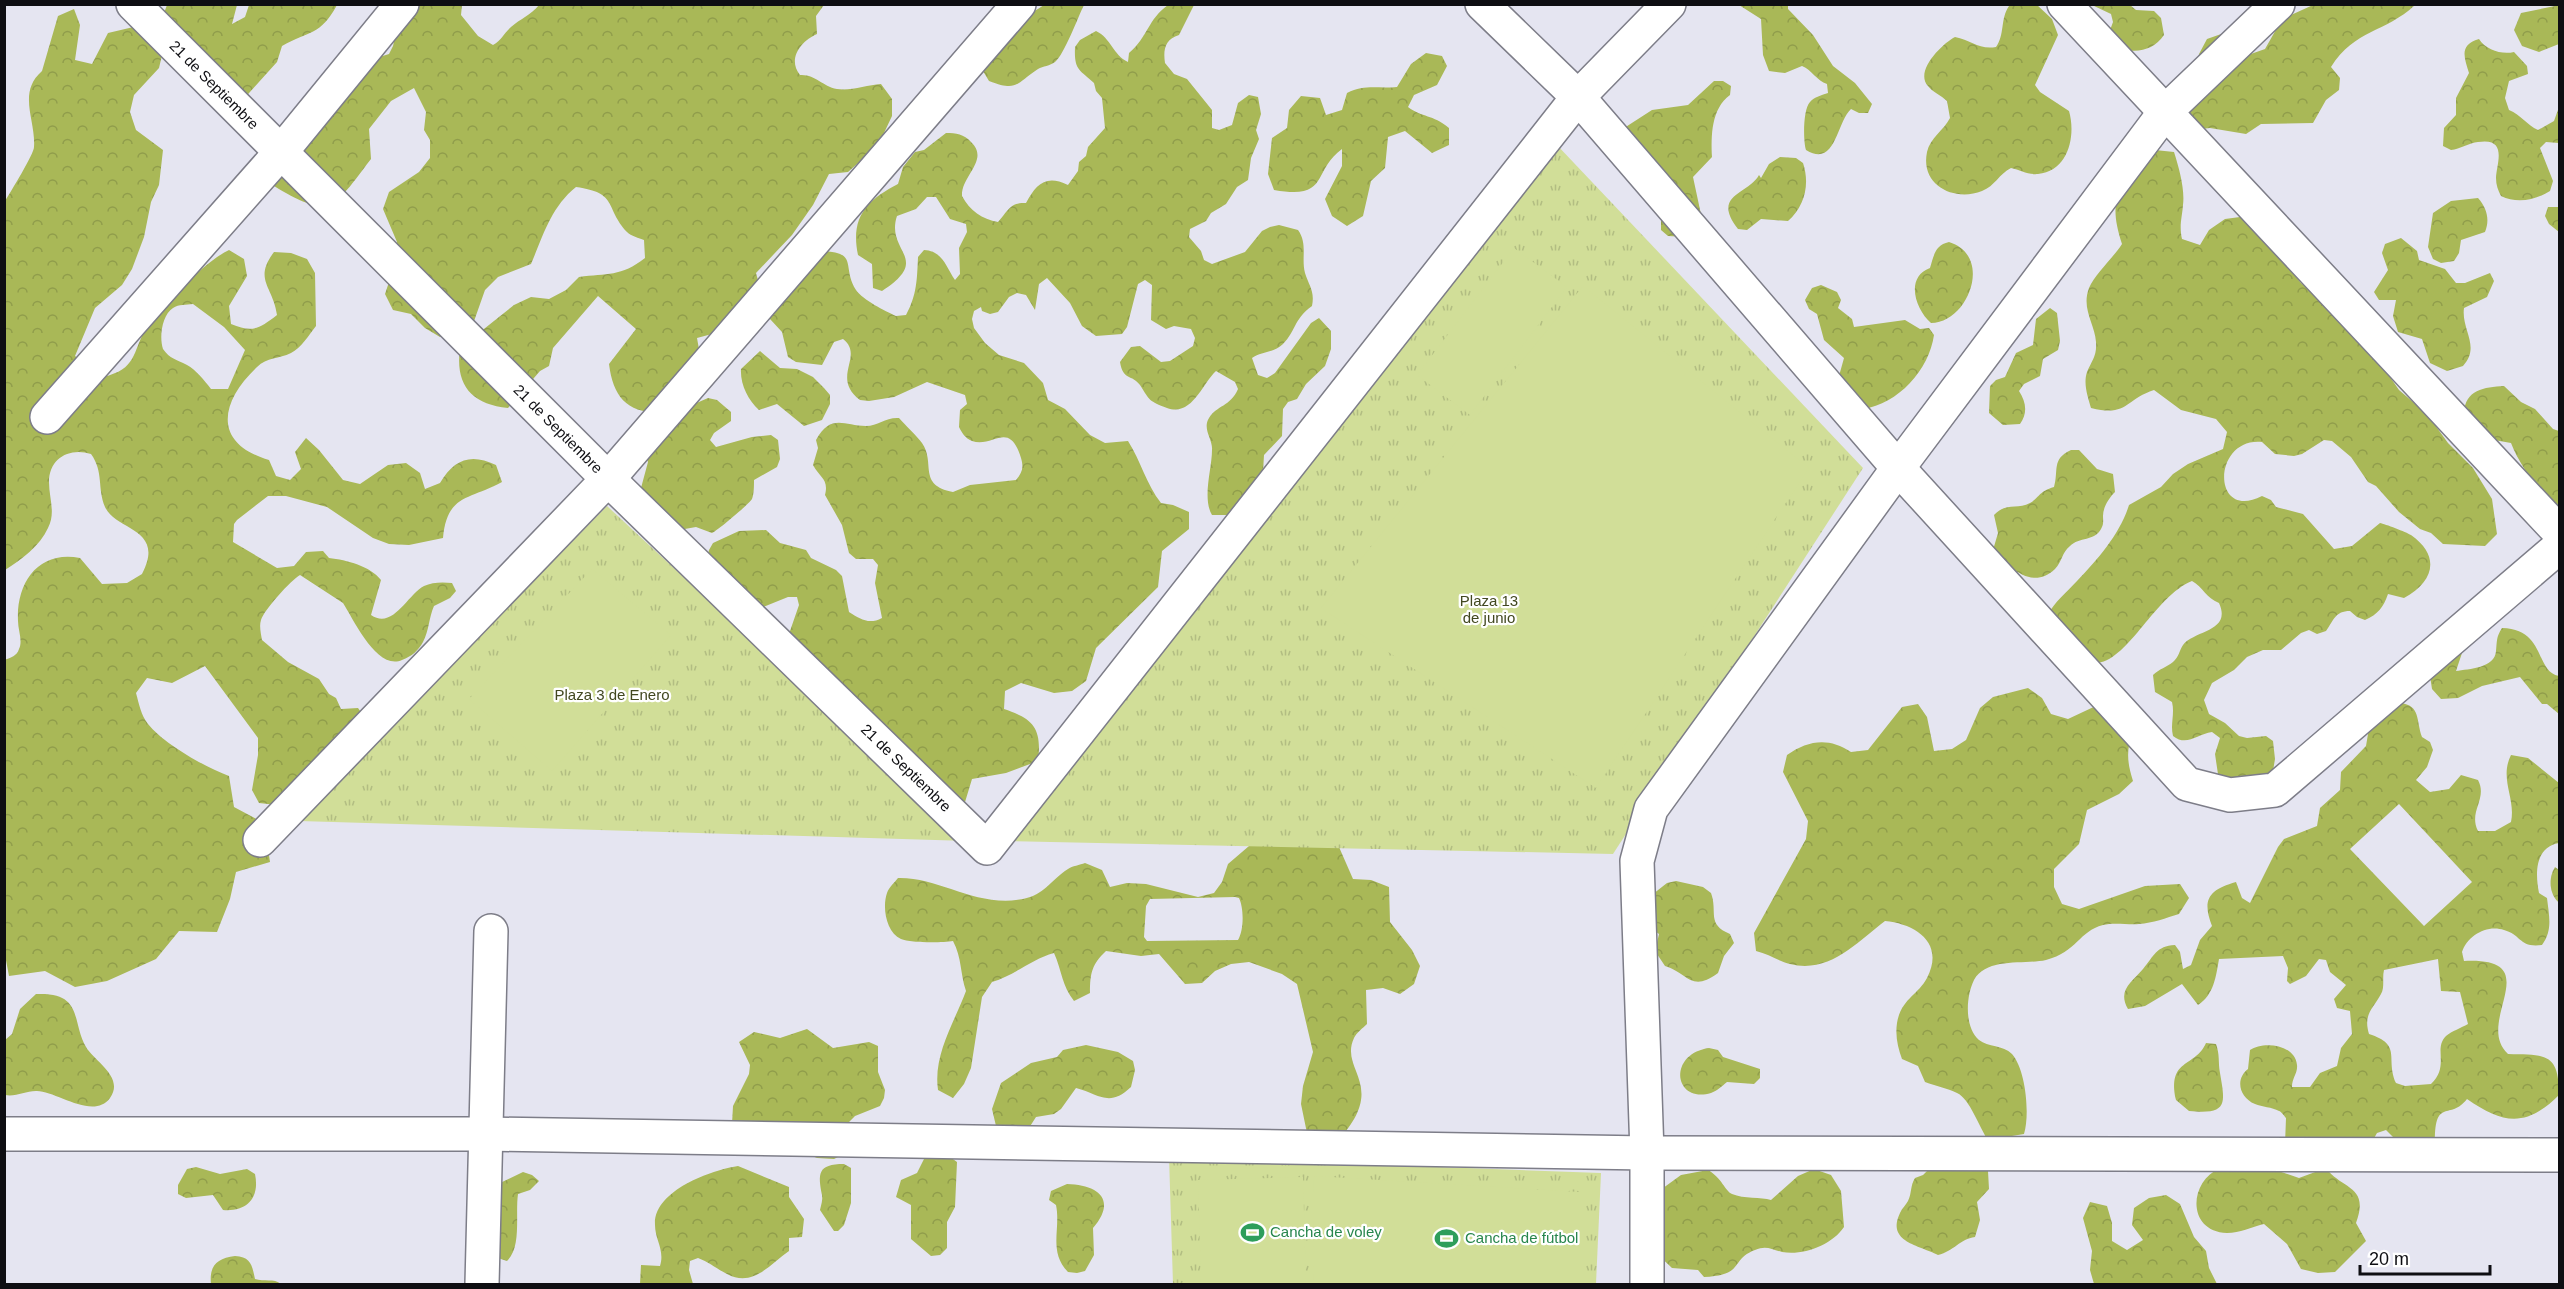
<svg xmlns="http://www.w3.org/2000/svg" width="2564" height="1289" font-family="Helvetica,sans-serif">
<style>
.forest{fill:url(#forest-crowns);fill-rule:evenodd}
.park{fill:url(#park-tufts)}
.pitch{fill:#d1de98}
.lines{fill:none;stroke-linecap:round;stroke-linejoin:round}
.minor-casing{stroke:#7d7d88;stroke-width:36}
.minor{stroke:#fff;stroke-width:33}
.labels{text-anchor:middle;stroke-width:4.5;stroke-linejoin:round;paint-order:stroke}
.street-label{font-size:15px;fill:#0e0e12;stroke:#fff}
.park-label{font-size:15px;fill:#424820;stroke:#fff}
.leisure-label{font-size:15px;fill:#27864d;stroke:#fff;text-anchor:start}
</style>
<defs>
<pattern id="forest-crowns" width="20" height="18" patternUnits="userSpaceOnUse" patternTransform="scale(1.5)"><rect width="20" height="18" fill="#a9b857"/><path d="M2 6a3 3 0 1 1 6 0M12 15a3 3 0 1 1 6 0" fill="none" stroke="#909d4b"/></pattern>
<pattern id="park-tufts" width="24" height="20" patternUnits="userSpaceOnUse" patternTransform="scale(1.5)"><rect width="24" height="20" fill="#d1de98"/><path d="M3 7l-1-3M5 7V3M7 7l1-3M15 17l-1-3M17 17v-4M19 17l1-3" fill="none" stroke="#b2bd82"/></pattern>
</defs>
<rect width="100%" height="100%" fill="#e5e5f1"/>
<g class="forest">
<path d="M 2036,4 L 2052,19 L 2058,35 L 2035,85 L 2040,92 L 2069,111 C 2076,135 2069,171 2038,174 C 2028,175 2020,170 2011,168 C 1999,174 1995,186 1982,191 C 1955,202 1920,186 1927,152 C 1930,138 1944,130 1950,118 L 1947,101 C 1941,95 1932,92 1928,86 C 1914,71 1943,43 1955,37 C 1971,40 1979,50 1996,47 C 2005,35 2000,19 2009,6 Z"/>
<path d="M 167,5 L 237,5 L 232,24 L 245,17 L 249,5 L 337,5 C 320,36 310,30 282,46 L 277,62 L 241,102 L 164,13 Z"/>
<path d="M 402,5 L 462,5 L 461,15 L 478,36 L 493,45 C 502,40 503,34 511,27 C 520,19 531,15 539,5 L 824,5 L 816,16 L 817,34 C 801,41 787,59 800,75 C 815,74 822,86 837,89 C 851,91 867,85 881,84 L 892,99 L 892,116 L 884,133 L 875,148 L 848,172 L 829,174 L 813,205 L 792,235 L 756,273 L 759,284 L 723,331 L 697,338 L 703,372 L 659,413 C 626,412 613,396 609,364 L 636,329 L 598,296 L 553,348 L 549,366 L 540,371 L 508,408 C 471,404 455,385 460,348 L 514,305 L 531,297 L 549,299 L 566,290 L 579,277 C 607,273 621,277 645,258 L 644,240 C 639,238 631,236 627,232 C 604,207 619,193 576,187 C 551,207 543,236 531,264 L 498,277 L 485,290 L 473,324 L 460,335 L 440,337 L 425,328 L 411,314 L 393,310 L 385,294 L 396,261 L 397,242 L 383,209 L 389,192 L 419,172 L 430,158 L 430,140 L 424,130 L 426,112 L 414,88 L 391,101 L 369,129 L 371,159 C 334,207 331,222 271,184 L 373,59 L 389,54 L 393,46 Z"/>
<path d="M 1044,5 L 1084,5 C 1078,17 1064,55 1055,62 C 1050,66 1043,66 1038,69 C 1015,84 1018,92 989,81 L 980,66 L 1024,18 Z"/>
<path d="M 1168,5 L 1194,5 L 1179,35 C 1165,39 1163,50 1165,63 L 1174,74 L 1187,79 L 1212,110 L 1212,128 L 1219,130 L 1232,125 L 1238,103 L 1249,95 L 1258,97 L 1261,114 L 1256,130 L 1259,139 L 1251,158 L 1248,180 L 1237,187 L 1226,204 L 1211,213 L 1206,221 L 1190,229 L 1189,237 L 1201,251 L 1204,260 L 1212,264 L 1245,252 L 1262,231 L 1270,227 L 1279,225 L 1298,230 C 1308,244 1301,257 1305,273 C 1309,286 1315,291 1312,306 C 1293,320 1296,331 1283,344 C 1274,353 1262,351 1252,358 L 1258,375 L 1267,378 L 1275,373 L 1311,323 L 1319,318 L 1331,331 L 1331,349 L 1325,366 L 1306,384 L 1297,399 L 1288,402 L 1283,409 L 1282,436 L 1264,455 L 1263,472 L 1229,515 L 1212,515 C 1202,498 1212,469 1212,450 C 1213,439 1202,429 1209,418 C 1217,405 1230,407 1238,389 L 1235,382 L 1216,371 C 1202,384 1192,417 1167,408 C 1149,401 1150,401 1140,385 C 1132,374 1123,381 1120,362 L 1131,347 L 1140,346 L 1161,362 L 1170,361 L 1193,346 L 1195,338 L 1191,329 L 1174,326 L 1166,329 L 1151,320 L 1152,285 L 1145,280 L 1138,284 L 1127,327 L 1122,334 L 1096,336 L 1082,326 L 1070,303 L 1047,278 L 1039,284 L 1035,310 L 1026,295 L 1017,293 L 1009,297 L 998,312 L 990,314 L 982,311 L 981,307 L 974,311 L 972,319 L 974,328 L 985,343 L 999,355 L 1024,363 L 1043,383 L 1048,400 L 1065,409 L 1090,435 L 1105,443 L 1128,441 C 1141,461 1146,484 1161,503 L 1173,505 L 1189,512 L 1189,529 L 1162,551 L 1158,587 L 1096,648 L 1086,681 L 1072,691 L 1054,693 L 1021,683 L 1005,691 L 1004,709 C 1034,719 1042,729 1038,761 L 1006,773 L 972,779 L 962,812 L 790,649 L 790,631 L 799,605 L 797,597 L 788,597 L 756,610 L 722,616 L 700,594 L 700,585 L 709,550 L 713,543 L 739,531 L 766,530 L 780,543 L 806,550 L 811,558 L 836,570 L 842,576 L 849,612 C 860,619 869,625 882,618 L 875,583 L 878,565 L 873,559 L 856,559 L 849,553 L 842,525 L 825,495 C 829,479 820,478 813,465 L 818,448 L 816,440 C 831,413 844,426 866,426 C 878,426 886,417 899,418 C 904,424 918,437 922,443 C 936,463 917,485 953,492 L 970,485 L 1016,480 C 1022,473 1024,468 1021,458 C 1009,419 994,448 972,441 C 965,438 962,433 959,427 L 960,410 L 967,404 L 965,395 L 927,382 L 894,397 L 869,401 L 860,400 C 830,377 865,356 843,339 L 834,342 L 822,365 L 796,362 L 788,357 L 782,332 L 770,319 L 769,311 L 820,251 C 860,252 841,266 856,290 C 863,300 885,311 896,316 L 906,315 C 917,295 917,279 918,257 L 924,250 C 943,251 946,267 955,280 L 960,274 L 959,248 L 967,232 L 966,224 L 950,219 L 936,197 L 927,197 L 916,209 L 897,216 C 885,252 933,258 882,291 L 873,288 L 872,264 L 858,255 C 850,217 867,200 898,184 L 903,167 L 915,152 L 924,150 L 946,133 C 956,133 964,134 971,142 C 990,160 961,176 962,196 C 970,211 982,219 998,222 C 1008,211 1010,202 1026,203 C 1036,185 1045,174 1068,185 L 1078,171 L 1079,162 L 1086,156 L 1088,147 L 1105,128 L 1102,98 L 1096,91 L 1094,83 C 1079,69 1074,70 1075,47 L 1080,40 L 1096,31 C 1111,38 1113,55 1128,62 L 1129,53 C 1148,37 1148,19 1168,5 Z"/>
<path d="M 1739,5 L 1788,5 L 1788,9 L 1813,35 L 1833,66 L 1855,83 L 1872,104 L 1868,113 L 1859,113 L 1851,109 C 1836,123 1836,168 1806,150 C 1803,141 1803,109 1810,102 C 1814,97 1822,95 1828,93 L 1827,84 C 1817,81 1812,70 1802,66 L 1785,73 L 1769,71 L 1763,55 L 1761,19 Z"/>
<path d="M 2092,5 L 2130,5 L 2136,10 L 2154,11 L 2161,18 L 2164,35 C 2155,48 2141,53 2126,50 L 2109,33 L 2113,22 L 2111,14 Z"/>
<path d="M 2313,5 L 2415,5 C 2385,33 2355,29 2331,67 L 2340,78 L 2339,90 L 2326,100 L 2313,123 L 2261,124 L 2246,134 L 2210,128 L 2192,130 L 2169,96 L 2196,71 L 2199,54 L 2207,39 L 2224,33 L 2248,55 L 2265,49 L 2282,19 Z"/>
<polygon points="2560,5 2559,44 2539,52 2522,46 2514,30 2521,13"/>
<path d="M 74,9 L 80,25 L 75,60 L 92,64 L 108,33 L 142,25 L 163,51 L 159,68 L 134,95 L 130,112 L 136,130 L 163,150 L 159,185 L 151,202 L 144,237 L 132,269 L 122,285 L 95,308 L 75,356 L 103,377 C 137,369 132,353 146,328 C 159,307 207,260 229,250 L 244,259 L 247,276 L 229,306 L 231,324 C 252,333 259,329 277,315 C 273,286 253,280 274,252 L 291,253 L 307,259 L 315,273 L 316,326 C 309,335 301,348 291,353 C 279,359 267,357 257,367 C 220,402 212,443 269,460 L 276,476 L 290,480 L 301,469 L 295,452 L 306,438 L 319,450 L 343,480 L 360,484 L 388,465 L 406,463 L 420,473 L 425,489 L 440,483 C 454,459 471,453 496,465 L 502,482 C 469,500 447,494 443,538 L 409,545 L 389,544 L 373,538 L 327,507 L 286,496 L 268,496 L 237,520 L 234,524 L 233,542 L 277,568 L 294,566 L 306,552 L 323,551 L 329,558 C 347,560 370,566 381,580 L 371,615 C 393,630 407,595 424,586 C 432,582 443,582 452,583 L 456,591 L 450,598 L 434,606 C 429,617 429,631 423,642 C 418,651 412,656 402,660 C 377,671 354,620 343,603 L 300,575 C 291,580 264,610 261,620 C 259,626 261,634 262,640 L 288,662 L 319,679 L 329,694 L 336,698 L 341,709 L 358,708 L 363,715 L 311,771 L 302,771 L 296,778 L 297,787 L 277,805 L 259,803 L 252,790 L 258,755 L 258,738 L 205,666 L 172,683 L 147,678 L 136,693 C 139,704 141,715 148,724 C 164,744 205,767 229,776 L 234,807 L 264,823 L 270,862 L 236,872 L 230,899 L 217,932 L 179,931 L 156,959 L 107,981 L 75,987 L 45,971 L 9,976 L 5,955 L 4,660 C 10,658 17,656 19,649 C 23,641 18,630 18,621 C 16,582 39,550 80,558 L 102,584 L 127,583 L 142,574 C 166,528 116,531 105,507 C 97,488 104,472 91,454 C 70,447 49,458 49,482 C 49,498 56,513 48,528 C 40,546 21,560 5,570 L 5,201 C 10,193 34,154 34,147 C 36,120 17,93 42,71 L 58,16 ZM 193,304 L 224,327 L 245,350 L 228,389 L 211,389 C 204,380 196,370 187,365 C 176,359 170,359 163,349 C 159,337 162,315 173,308 C 179,304 186,305 193,304 Z"/>
<path d="M 2479,39 C 2486,50 2502,55 2514,52 L 2527,66 L 2528,74 L 2509,81 L 2505,98 L 2509,110 C 2521,115 2527,125 2538,130 L 2554,121 L 2559,107 L 2559,143 L 2546,142 L 2540,148 L 2553,181 L 2550,191 C 2536,200 2517,204 2501,196 C 2498,190 2496,185 2496,178 C 2496,165 2509,137 2478,142 C 2469,143 2460,149 2451,150 L 2443,146 L 2444,128 L 2456,115 L 2456,98 L 2469,73 C 2464,57 2459,45 2479,39 Z"/>
<path d="M 1426,53 L 1442,56 L 1447,66 L 1437,85 L 1414,95 L 1408,107 C 1423,118 1432,114 1449,128 L 1449,145 L 1432,153 L 1405,131 L 1388,137 L 1385,168 L 1371,181 L 1363,216 L 1347,226 L 1332,216 L 1325,199 L 1342,166 L 1342,149 C 1311,172 1330,200 1274,190 L 1268,174 L 1272,138 L 1287,128 L 1289,110 L 1301,96 L 1320,98 L 1326,115 L 1342,110 L 1347,93 C 1365,84 1377,89 1397,87 L 1411,64 Z"/>
<path d="M 1714,81 L 1723,81 L 1731,86 L 1730,95 C 1711,109 1711,136 1712,157 L 1693,177 L 1702,219 L 1686,237 L 1668,236 L 1661,230 L 1661,213 L 1621,130 L 1652,110 L 1688,105 Z"/>
<path d="M 2155,150 L 2174,152 C 2179,168 2185,189 2183,205 C 2182,218 2179,225 2182,239 L 2200,245 L 2209,230 L 2225,219 L 2240,217 L 2255,227 L 2301,283 L 2344,318 L 2379,361 L 2399,390 L 2427,414 L 2448,443 L 2473,468 L 2492,499 L 2497,534 L 2485,546 L 2443,544 L 2431,533 L 2420,529 L 2399,512 L 2376,486 L 2368,482 L 2351,457 L 2332,441 L 2324,440 L 2302,454 L 2294,456 L 2275,454 L 2262,442 C 2212,437 2211,522 2262,496 L 2271,500 L 2276,507 L 2303,514 L 2334,549 L 2352,546 L 2380,523 C 2385,524 2406,532 2411,535 C 2441,556 2434,582 2404,598 L 2388,594 C 2383,608 2378,614 2365,620 L 2357,617 L 2350,611 C 2335,611 2334,620 2326,631 L 2317,634 L 2309,630 L 2301,633 L 2281,650 L 2263,650 L 2247,657 L 2234,670 L 2212,683 L 2204,700 L 2209,714 L 2225,723 L 2239,736 L 2247,738 L 2266,736 L 2273,741 L 2275,759 L 2272,777 L 2219,781 L 2215,754 L 2220,738 L 2212,732 C 2197,734 2187,747 2173,736 C 2170,724 2175,714 2172,702 L 2155,692 L 2153,675 C 2159,669 2167,667 2173,662 C 2179,657 2179,651 2183,645 C 2195,630 2232,632 2219,603 C 2206,598 2203,587 2192,581 C 2155,596 2130,658 2098,663 L 2047,616 C 2055,601 2066,593 2077,581 C 2098,559 2120,534 2129,505 L 2161,487 L 2173,474 L 2188,464 L 2223,449 L 2227,432 L 2216,419 L 2181,410 L 2154,390 C 2124,400 2128,417 2091,408 C 2088,397 2083,384 2087,372 C 2092,360 2097,356 2096,342 C 2095,324 2081,309 2089,288 C 2095,274 2113,258 2122,244 C 2105,192 2123,186 2155,150 Z"/>
<path d="M 1780,157 L 1796,158 L 1803,163 C 1810,184 1805,206 1788,221 L 1761,219 L 1747,230 L 1738,229 C 1711,194 1748,195 1759,175 L 1761,178 L 1769,164 Z"/>
<path d="M 2478,198 C 2487,208 2490,220 2485,232 L 2461,240 L 2459,253 L 2454,261 L 2441,263 L 2433,259 L 2428,247 L 2433,213 L 2451,201 Z"/>
<polygon points="2548,207 2559,207 2559,232 2549,224 2545,216"/>
<path d="M 2401,238 L 2417,251 L 2419,260 L 2445,269 L 2456,283 L 2465,283 L 2490,273 L 2494,281 L 2487,297 L 2464,308 C 2461,330 2481,346 2463,366 L 2447,371 L 2430,363 L 2422,339 L 2398,332 L 2393,316 L 2396,300 L 2379,300 L 2374,292 L 2388,270 L 2382,253 L 2385,244 Z"/>
<path d="M 1949,242 C 1994,256 1968,323 1931,323 C 1915,309 1905,277 1930,268 C 1934,255 1935,245 1949,242 Z"/>
<path d="M 1821,285 L 1837,292 L 1841,300 L 1838,308 L 1852,319 L 1854,327 L 1905,320 L 1920,329 L 1929,328 L 1934,335 C 1929,370 1898,404 1863,409 L 1839,376 L 1844,358 L 1824,340 L 1817,314 L 1809,309 L 1805,300 L 1812,288 Z"/>
<path d="M 2050,308 L 2057,313 L 2060,341 L 2058,350 L 2043,359 L 2040,376 L 2024,384 L 2019,391 C 2026,402 2028,413 2020,424 L 2003,425 L 1989,413 L 1990,386 L 1996,380 L 2005,377 L 2016,353 L 2033,345 L 2036,319 Z"/>
<path d="M 760,351 L 780,368 L 797,369 L 813,377 L 824,388 L 830,395 L 830,404 L 822,420 L 804,426 L 777,404 L 759,410 C 748,400 740,384 741,369 Z"/>
<path d="M 2504,386 L 2521,402 L 2535,409 L 2553,429 L 2559,431 L 2559,507 L 2552,506 C 2537,488 2519,464 2511,443 L 2494,440 L 2489,432 L 2464,413 C 2465,390 2484,387 2504,386 Z"/>
<path d="M 708,398 L 717,400 L 731,412 L 731,421 L 714,433 L 710,440 L 716,447 L 752,437 L 771,435 L 778,440 L 780,459 L 777,467 L 754,480 C 754,486 754,494 752,499 C 749,504 717,531 712,533 L 696,527 L 679,530 L 645,495 L 641,488 L 648,462 L 645,454 L 692,405 Z"/>
<path d="M 2071,450 L 2079,450 L 2097,469 L 2113,474 L 2115,492 C 2109,498 2103,507 2103,516 C 2103,521 2104,524 2101,529 C 2095,541 2079,537 2070,546 C 2062,552 2062,562 2055,569 C 2032,591 2009,567 1993,550 L 1998,533 L 1994,515 C 2006,502 2017,510 2030,503 C 2040,497 2038,492 2054,487 C 2059,471 2051,459 2071,450 Z"/>
<path d="M 2502,628 C 2546,629 2535,672 2559,676 L 2559,714 L 2547,704 L 2542,704 L 2520,677 L 2482,686 L 2458,698 L 2441,699 L 2432,689 L 2430,676 L 2464,647 L 2456,671 C 2469,669 2495,668 2496,651 C 2497,642 2496,637 2502,628 Z"/>
<path d="M 2028,688 L 2042,698 L 2051,714 L 2068,719 L 2100,704 L 2133,731 C 2126,750 2127,762 2133,781 L 2119,794 L 2087,810 L 2079,844 L 2054,869 L 2054,887 L 2062,904 L 2079,909 L 2145,886 L 2180,884 L 2189,898 L 2179,914 C 2166,918 2153,923 2139,924 C 2128,925 2114,922 2103,925 C 2079,931 2077,952 2046,960 C 2024,965 1987,957 1974,980 C 1966,996 1964,1027 1979,1040 C 1988,1047 2003,1045 2012,1054 C 2026,1070 2030,1115 2024,1134 L 1988,1140 C 1979,1127 1970,1099 1957,1093 C 1947,1088 1936,1086 1925,1082 L 1918,1066 L 1902,1059 C 1898,1048 1895,1036 1897,1023 C 1901,999 1918,995 1927,978 C 1945,943 1916,924 1885,921 C 1857,942 1830,974 1790,964 C 1780,962 1769,954 1756,951 L 1754,933 L 1806,839 L 1808,821 L 1783,772 L 1787,755 C 1808,740 1829,737 1851,752 L 1868,750 L 1902,707 L 1918,704 L 1927,717 L 1934,751 L 1952,749 L 1966,740 L 1980,708 L 1993,697 Z"/>
<path d="M 2400,703 C 2421,705 2416,721 2422,737 L 2430,742 L 2433,750 L 2427,767 L 2416,780 L 2430,792 L 2449,789 L 2461,775 L 2478,780 C 2488,799 2468,811 2478,831 L 2495,831 L 2511,822 C 2516,798 2499,779 2511,755 L 2528,758 L 2559,783 L 2559,843 C 2535,847 2535,873 2539,893 L 2547,898 C 2549,916 2553,930 2542,945 C 2519,948 2522,935 2504,930 C 2487,924 2467,936 2462,952 L 2464,961 C 2550,957 2473,1022 2508,1054 C 2545,1055 2559,1052 2559,1095 C 2526,1128 2503,1124 2467,1099 C 2450,1121 2435,1097 2435,1141 L 2405,1149 L 2386,1130 L 2377,1133 L 2373,1140 L 2285,1144 L 2286,1118 C 2285,1117 2281,1111 2279,1111 C 2272,1107 2262,1107 2255,1104 C 2239,1097 2235,1079 2248,1069 L 2250,1050 C 2263,1041 2295,1044 2297,1065 C 2298,1073 2292,1078 2292,1087 L 2310,1087 L 2320,1073 L 2337,1066 L 2341,1048 L 2352,1034 L 2350,1011 L 2337,1008 L 2334,999 L 2346,985 L 2330,972 L 2326,960 L 2319,959 L 2306,976 L 2290,984 L 2287,981 L 2288,968 L 2283,956 L 2219,959 C 2216,976 2214,995 2198,1005 L 2182,984 L 2145,1006 L 2128,1009 C 2117,990 2132,982 2143,969 C 2154,956 2156,946 2175,945 L 2180,952 L 2183,969 L 2191,965 L 2200,940 L 2212,926 C 2202,900 2208,890 2236,882 L 2242,898 L 2250,903 L 2278,847 L 2284,839 L 2317,826 L 2320,808 L 2340,790 L 2341,772 L 2366,746 L 2369,728 ZM 2399,804 L 2472,882 L 2424,926 L 2350,849 ZM 2438,959 L 2441,991 L 2460,992 L 2468,1024 C 2461,1028 2452,1031 2446,1036 C 2433,1049 2450,1066 2431,1084 L 2405,1086 L 2396,1083 C 2385,1058 2403,1045 2369,1034 C 2363,1014 2373,1009 2381,994 C 2385,987 2382,978 2384,970 Z"/>
<path d="M 1256,840 L 1339,847 L 1353,879 L 1371,880 L 1389,887 L 1390,922 L 1412,950 L 1420,966 L 1414,984 L 1400,994 L 1383,988 L 1366,990 L 1367,1024 C 1363,1028 1356,1033 1354,1038 C 1339,1070 1387,1084 1341,1137 L 1308,1138 L 1301,1104 L 1303,1086 L 1313,1052 L 1297,984 L 1282,974 L 1249,962 L 1231,964 L 1215,971 L 1202,983 L 1185,984 L 1159,954 L 1141,956 L 1106,951 C 1092,964 1090,973 1090,993 L 1074,1001 C 1062,986 1062,971 1054,953 C 1032,959 1015,975 992,982 L 982,997 L 971,1068 L 964,1084 L 953,1098 L 938,1090 C 933,1055 954,1023 966,991 C 960,973 962,958 953,941 C 942,943 910,943 901,939 C 886,932 882,907 887,893 C 889,887 895,882 898,878 C 940,877 976,908 1023,899 C 1044,895 1051,880 1068,869 C 1072,866 1080,865 1085,863 L 1102,870 L 1110,887 L 1127,883 L 1146,884 L 1198,897 L 1214,893 L 1222,882 L 1228,864 ZM 1235,897 L 1239,898 C 1244,908 1244,930 1238,940 L 1147,941 L 1144,937 L 1146,906 L 1150,899 Z"/>
<path d="M 2555,867 L 2559,870 L 2559,903 C 2549,894 2548,878 2555,867 Z"/>
<path d="M 1676,881 L 1703,887 L 1711,893 C 1718,912 1706,924 1730,934 L 1734,943 L 1724,956 L 1718,973 C 1691,993 1688,973 1665,966 L 1655,951 L 1659,934 L 1652,929 L 1653,894 L 1667,883 Z"/>
<path d="M 36,994 C 84,992 71,1021 86,1047 C 94,1061 125,1077 110,1098 C 93,1121 55,1090 36,1091 C 25,1091 16,1097 5,1095 L 5,1040 L 12,1034 L 20,1009 Z"/>
<polygon points="807,1029 833,1048 869,1042 878,1046 878,1072 885,1090 884,1098 880,1106 855,1116 843,1128 842,1155 834,1159 817,1158 732,1124 733,1106 749,1074 750,1065 739,1042 754,1032 780,1038"/>
<path d="M 2206,1043 L 2216,1044 C 2220,1055 2218,1062 2220,1073 C 2225,1103 2229,1115 2189,1111 L 2176,1100 C 2167,1058 2195,1068 2206,1043 Z"/>
<path d="M 1086,1045 L 1118,1052 L 1133,1061 L 1135,1070 L 1131,1087 C 1109,1108 1099,1094 1076,1088 L 1061,1109 L 1054,1114 L 1036,1117 L 1027,1131 L 1003,1130 L 996,1126 L 992,1109 L 1001,1083 L 1031,1063 L 1057,1057 L 1063,1050 Z"/>
<path d="M 1709,1048 L 1718,1050 L 1723,1057 L 1760,1069 L 1760,1078 L 1754,1084 L 1727,1082 C 1722,1086 1717,1091 1711,1093 C 1674,1104 1667,1054 1709,1048 Z"/>
<polygon points="925,1157 950,1157 957,1162 955,1207 947,1222 947,1248 940,1255 931,1256 911,1239 911,1205 896,1197 901,1180 917,1173"/>
<path d="M 1984,1163 L 1988,1171 L 1989,1189 L 1977,1202 L 1980,1220 L 1975,1237 C 1960,1239 1954,1251 1938,1255 C 1919,1245 1886,1242 1900,1213 C 1902,1208 1906,1205 1908,1201 C 1912,1193 1910,1186 1915,1178 L 1923,1175 L 1930,1168 Z"/>
<path d="M 844,1164 L 851,1168 L 851,1203 L 844,1225 L 838,1231 L 834,1231 L 820,1210 C 821,1205 823,1200 822,1195 C 818,1174 817,1164 844,1164 Z"/>
<path d="M 2258,1164 L 2299,1178 L 2326,1168 C 2342,1190 2370,1185 2356,1223 L 2366,1241 L 2335,1272 L 2318,1273 L 2301,1269 L 2287,1244 L 2264,1224 C 2251,1227 2240,1233 2227,1233 C 2187,1232 2188,1182 2220,1168 C 2231,1164 2246,1165 2258,1164 Z"/>
<path d="M 738,1166 L 789,1187 L 789,1197 L 804,1219 L 802,1237 L 789,1238 L 789,1251 C 770,1264 753,1288 727,1274 C 717,1269 709,1262 698,1258 L 690,1261 L 689,1270 L 693,1284 L 640,1284 L 641,1265 L 660,1266 C 665,1250 655,1240 655,1225 C 653,1191 711,1170 738,1166 Z"/>
<path d="M 196,1167 L 220,1174 L 247,1169 L 255,1174 C 260,1198 247,1212 223,1210 L 213,1195 L 186,1198 L 178,1194 L 178,1185 L 187,1169 Z"/>
<path d="M 1814,1169 L 1831,1175 L 1841,1191 L 1844,1227 C 1832,1245 1803,1256 1782,1252 C 1771,1249 1766,1245 1755,1250 C 1729,1260 1746,1275 1704,1277 L 1698,1270 L 1672,1268 L 1653,1250 L 1659,1191 L 1681,1175 L 1708,1170 C 1722,1178 1725,1191 1732,1194 C 1744,1199 1761,1197 1771,1200 L 1798,1176 Z"/>
<path d="M 523,1172 L 532,1175 L 539,1181 L 530,1190 L 518,1194 C 515,1214 522,1247 507,1261 L 498,1258 L 498,1184 Z"/>
<path d="M 1067,1184 C 1099,1185 1117,1200 1093,1228 L 1094,1255 L 1085,1271 L 1077,1273 L 1068,1272 C 1048,1251 1061,1229 1056,1205 L 1049,1200 L 1051,1191 Z"/>
<polygon points="2166,1195 2180,1204 2194,1237 2206,1251 2209,1268 2217,1284 2094,1284 2090,1270 2092,1251 2083,1218 2090,1202 2107,1206 2112,1223 2112,1241 2127,1250 2143,1240 2132,1225 2134,1208 2149,1198"/>
<path d="M 235,1256 C 251,1257 252,1265 255,1279 C 264,1282 274,1278 281,1284 L 211,1284 C 209,1266 217,1258 235,1256 Z"/>
</g>
<g class="park">
<polygon points="1556,144 1863,468 1613,854 1001,841"/>
<polygon points="607,506 968,841 299,821"/>
<polygon points="1169,1157 1601,1173 1596,1284 1173,1284"/>
</g>
<g class="pitch">
<polygon points="1514,248 1567,287 1470,415 1417,375"/>
<polygon points="1583,286 1809,468 1596,788 1321,608"/>
<polygon points="592,569 671,635 552,771 469,699"/>
<polygon points="1314,1176 1580,1192 1580,1284 1313,1284"/>
<polygon points="1303,1177 1306,1284 1201,1284 1198,1180"/>
</g>
<g class="lines">
<defs>
<g id="minor">
<polyline points="133,4 608,479 987,848 1578,97 1669,4"/>
<polyline points="1482,4 1578,97 1898,468 2187,784 2230,795 2275,790 2560,546"/>
<polyline points="2064,4 2560,533"/>
<polyline points="47,417 281,152 402,4"/>
<polyline points="260,840 608,479 1019,4"/>
<polyline points="4,1134 486,1134 1647,1153 2560,1155"/>
<polyline points="482,1284 491,931"/>
<polyline points="1647,1284 1647,1153 1637,861 1651,809 1898,468 2165,112 2278,4"/>
</g>
</defs>
<use href="#minor" class="minor-casing"/>
<use href="#minor" class="minor"/>
</g>
<defs>
<symbol id="stadium-bare" viewBox="-9 -9 18 18"><path d="M0-5a6.5 5 0 1 0 0 10a6.5 5 0 1 0 0-10ZM-3.5-1.8h7v3.6h-7Z" fill="#2e9e5b" stroke="#fff" stroke-width="2.5" paint-order="stroke"/></symbol>
</defs>
<g fill-rule="evenodd">
<use href="#stadium-bare" x="1236" y="1216" width="33" height="33"/>
<use href="#stadium-bare" x="1430" y="1222" width="33" height="33"/>
</g>
<g class="labels">
<g class="street-label">
<text transform="translate(214 85) rotate(45)" y="5">21 de Septiembre</text>
<text transform="translate(558 429) rotate(45)" y="5">21 de Septiembre</text>
<text transform="translate(906 768) rotate(44)" y="5">21 de Septiembre</text>
</g>
<g class="park-label">
<text x="1489" y="606">Plaza 13<tspan x="1489" dy="17">de junio</tspan></text>
<text x="612" y="700">Plaza 3 de Enero</text>
</g>
<g class="leisure-label">
<text x="1270" y="1237">Cancha de voley</text>
<text x="1465" y="1243">Cancha de fútbol</text>
</g>
</g>
<rect width="2564" height="1289" fill="none" stroke="#0e0e12" stroke-width="12"/>
<path d="M2360 1265v9h130v-9" fill="none" stroke="#0e0e12" stroke-width="3"/>
<text x="2369" y="1265" font-size="18" fill="#0e0e12" stroke="#ffffff" stroke-width="4.5" paint-order="stroke">20 m</text>
</svg>
